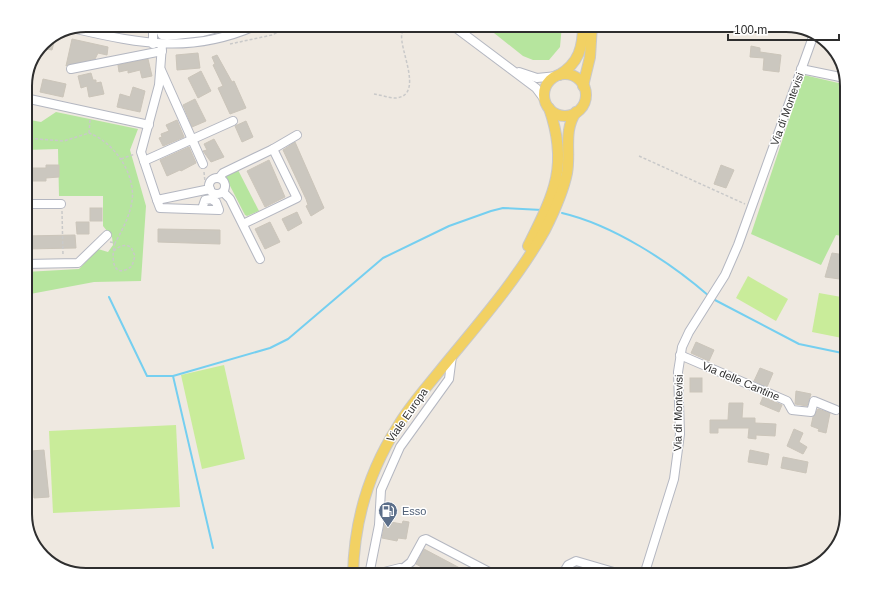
<svg xmlns="http://www.w3.org/2000/svg" width="872" height="600" font-family="Helvetica,sans-serif">
<style>
.green{fill:#b6e59e}
.pitch{fill:#c9ec9a}
.lines{fill:none;stroke-linecap:round;stroke-linejoin:round}
.stream{stroke:#75cff0;stroke-width:2}
.building{fill:#cbc7bf;stroke:#cbc5ba}
.minor-casing{stroke:#b4b7c1;stroke-width:10}
.major-casing{stroke:#c9c9c9;stroke-width:12}
.path{stroke:#c9c9c9;stroke-width:1.5;stroke-dasharray:3 2;stroke-linecap:butt}
.minor{stroke:#fff;stroke-width:8}
.major{stroke:#f2d163;stroke-width:10}
.labels{text-anchor:middle;stroke-width:3;stroke-linejoin:round;paint-order:stroke}
.street-label{font-size:11px;fill:#2e2e2e;stroke:#fff}
.service-label{font-size:11px;fill:#4e5e75;stroke:#fff;text-anchor:start}
.rim{fill:none;stroke:#2e2e2e;stroke-width:2}
</style>
<rect width="100%" height="100%" fill="#efe9e1"/>
<g class="green">
<polygon points="484,25 562,25 560,47 549,60 533,60 523,56"/>
<polygon points="804,75 847,85 847,237 836,235 821,265 751,234"/>
<polygon points="56,112 138,129 130,150 146,206 141,281 94,282 25,295 25,272 79,269 98,249 108,252 113,245 112,237 103,226 103,196 59,196 58,149 25,150 25,119 41,122"/>
<polygon points="238,170 259,211 247,216 245,215 226,178 227,175"/>
</g>
<g class="pitch">
<polygon points="748,276 788,299 776,321 736,298"/>
<polygon points="819,293 847,298 847,339 812,332"/>
<polygon points="224,365 245,459 202,469 181,375"/>
<polygon points="176,425 180,507 53,513 49,431"/>
</g>
<g class="lines">
<g class="stream">
<path d="M 562,213 C 613,225 670,262 709,296"/>
<polyline points="109,297 147,376 173,376"/>
<polyline points="713,299 799,344 847,354"/>
<polyline points="213,548 173,376 270,348 288,339 383,258 449,226 491,211 503,208 542,210"/>
</g>
</g>
<g class="building">
<polygon points="164,25 188,25 188,28 167,30"/>
<polygon points="55,38 52,50 41,48 43,43"/>
<polygon points="72,39 108,47 107,55 98,53 95,59 66,66"/>
<polygon points="751,46 760,48 760,52 781,55 779,72 763,70 764,58 750,57"/>
<polygon points="198,53 200,68 177,70 176,55"/>
<polygon points="217,55 232,82 234,81 246,108 230,114 218,88 223,86 213,65 215,64 212,57"/>
<polygon points="148,59 152,76 142,78 140,70 128,73 128,70 119,72 118,65"/>
<polygon points="201,71 211,91 198,98 188,78"/>
<polygon points="91,73 93,80 96,80 96,83 101,82 104,94 89,97 87,86 81,88 78,76"/>
<polygon points="43,79 66,84 63,97 40,92"/>
<polygon points="133,87 145,91 140,112 117,107 120,94 130,97"/>
<polygon points="195,99 206,121 192,127 183,105"/>
<polygon points="177,120 184,137 163,146 159,138 162,137 161,134 169,131 166,125"/>
<polygon points="246,121 253,137 242,142 235,126"/>
<polygon points="214,139 224,157 211,162 203,151 207,150 204,144"/>
<polygon points="295,142 324,208 311,216 306,206 308,205 306,199 283,150"/>
<polygon points="189,147 196,163 181,171 180,170 167,176 160,160"/>
<polygon points="269,160 285,197 265,207 247,171"/>
<polygon points="46,165 59,165 59,177 46,178 46,181 25,181 25,168 46,168"/>
<polygon points="721,165 734,170 726,188 714,184"/>
<rect x="90" y="208" width="12" height="13"/>
<polygon points="297,212 302,223 288,231 282,219"/>
<polygon points="76,222 89,222 89,234 77,234"/>
<polygon points="270,222 280,242 265,249 255,229"/>
<polygon points="158,229 220,230 220,244 158,242"/>
<polygon points="75,235 76,248 25,249 25,236"/>
<polygon points="832,253 845,255 844,261 847,260 847,280 825,277"/>
<polygon points="696,342 714,350 709,361 691,353"/>
<polygon points="760,368 773,373 767,387 754,381"/>
<rect x="690" y="378" width="12" height="14"/>
<polygon points="796,391 811,394 807,406 795,404"/>
<polygon points="763,397 782,405 779,412 760,404"/>
<polygon points="729,403 743,403 742,418 755,418 755,423 776,424 775,436 756,435 756,439 748,438 749,428 718,428 718,433 710,433 710,420 728,420"/>
<polygon points="818,409 830,413 826,433 818,431 819,429 811,426 813,417"/>
<polygon points="794,429 803,433 799,442 807,447 803,454 787,446"/>
<polygon points="44,450 49,497 34,498 31,451"/>
<polygon points="750,450 769,454 767,465 748,462"/>
<polygon points="783,457 808,462 806,473 781,468"/>
<polygon points="385,521 402,524 403,521 409,522 406,539 398,538 397,541 382,538"/>
<polygon points="424,549 473,575 436,575 416,564"/>
<polygon points="577,567 587,570 586,575 570,575 572,569"/>
</g>
<g class="lines">
<defs>
<g id="minor">
<polyline points="158,25 162,35 167,36 203,32 230,25"/>
<polyline points="452,25 536,88 545,100"/>
<path d="M 76,29 C 141,44 193,54 257,25"/>
<polyline points="153,44 153,26 156,25"/>
<polyline points="162,45 159,85 141,152 157,200 210,189"/>
<polyline points="71,69 162,51"/>
<polyline points="801,69 845,78"/>
<polyline points="161,70 203,164"/>
<polyline points="519,72 537,78 557,76"/>
<polyline points="25,98 149,125"/>
<polyline points="273,149 297,135"/>
<polyline points="144,161 233,121"/>
<circle cx="217" cy="186" r="8"/>
<polyline points="219,178 223,173 273,149 297,198 243,224"/>
<polyline points="223,192 230,199 260,259"/>
<polyline points="157,200 160,208 219,210 216,202 211,199 205,200 202,209"/>
<polyline points="25,204 61,204"/>
<polyline points="25,264 78,263 107,235"/>
<polyline points="680,355 787,401 792,410 811,412 814,401 836,410"/>
<polyline points="380,573 400,568"/>
<polyline points="369,575 379,525 381,490 400,447 449,379 452,356"/>
<polyline points="395,575 411,562 423,540 426,539 495,575"/>
<polyline points="562,575 568,565 576,561 624,575"/>
<polyline points="644,575 674,479 680,434 678,372 682,347 689,332 725,275 738,245 814,34"/>
</g>
<g id="major">
<circle cx="565" cy="95" r="21"/>
<path d="M 559,75 C 579,63 583,47 583,25"/>
<polyline points="583,86 590,57 592,25"/>
<path d="M 528,246 C 554,194 569,166 549,108"/>
<path d="M 353,575 C 354,522 369,471 398,426 C 410,405 427,387 442,368 C 478,324 517,280 545,230 C 554,212 563,193 567,173 C 571,152 563,131 576,112"/>
</g>
</defs>
<use href="#minor" class="minor-casing"/>
<use href="#major" class="major-casing"/>
<g class="path">
<polyline points="230,44 272,35 292,25"/>
<path d="M 374,94 C 381,95 389,98 396,98 C 425,95 398,48 402,33 C 403,30 406,27 407,25"/>
<polyline points="89,133 90,120"/>
<path d="M 25,138 L 64,141 L 89,133 C 114,142 136,174 132,201 C 130,215 122,231 115,243"/>
<polyline points="639,156 745,204"/>
<polyline points="121,159 135,154"/>
<polyline points="204,172 205,182"/>
<polyline points="62,211 63,256"/>
<path d="M 110,242 L 115,243 C 111,257 112,281 132,266 L 135,256 L 131,247 C 124,244 118,246 113,252"/>
</g>
<use href="#minor" class="minor"/>
<use href="#major" class="major"/>
</g>
<defs>
<symbol id="fuel-pin" viewBox="-11 -11 22 30"><path d="M0 17L-7.5 6A9.5 9.5 0 1 1 7.5 6Z" fill="#5c6f8a" stroke="#fff"/><path d="M-5.5-6h7V0h2V4h1.3V-2.5L3-4.5l.8-.8L6-3V5H2.5V1h-1V6h-7ZM-4.2-4.7v3.2H.2V-4.7Z" fill="#fff"/></symbol>
</defs>
<g fill-rule="evenodd">
<use href="#fuel-pin" x="377" y="500" width="22" height="30"/>
</g>
<g class="labels">
<g class="street-label">
<text transform="translate(787 109) rotate(-70)" y="4">Via di Montevisi</text>
<text transform="translate(741 381) rotate(23)" y="4">Via delle Cantine</text>
<text transform="translate(678 413) rotate(-89)" y="4">Via di Montevisi</text>
<text transform="translate(407 415) rotate(-55)" y="4">Viale Europa</text>
</g>
<g class="service-label">
<text x="402" y="515">Esso</text>
</g>
</g>
<path d="M0 0H872V600H0ZM86 32H786A54 54 0 0 1 840 86V514A54 54 0 0 1 786 568H86A54 54 0 0 1 32 514V86A54 54 0 0 1 86 32Z" fill="#fff" fill-rule="evenodd"/>
<path class="rim" d="M86 32H786A54 54 0 0 1 840 86V514A54 54 0 0 1 786 568H86A54 54 0 0 1 32 514V86A54 54 0 0 1 86 32Z"/>
<path d="M728 34v6h111v-6" fill="none" stroke="#2e2e2e" stroke-width="2"/>
<text x="734" y="34" font-size="12" fill="#2e2e2e" stroke="#ffffff" stroke-width="3" paint-order="stroke">100 m</text>
</svg>
